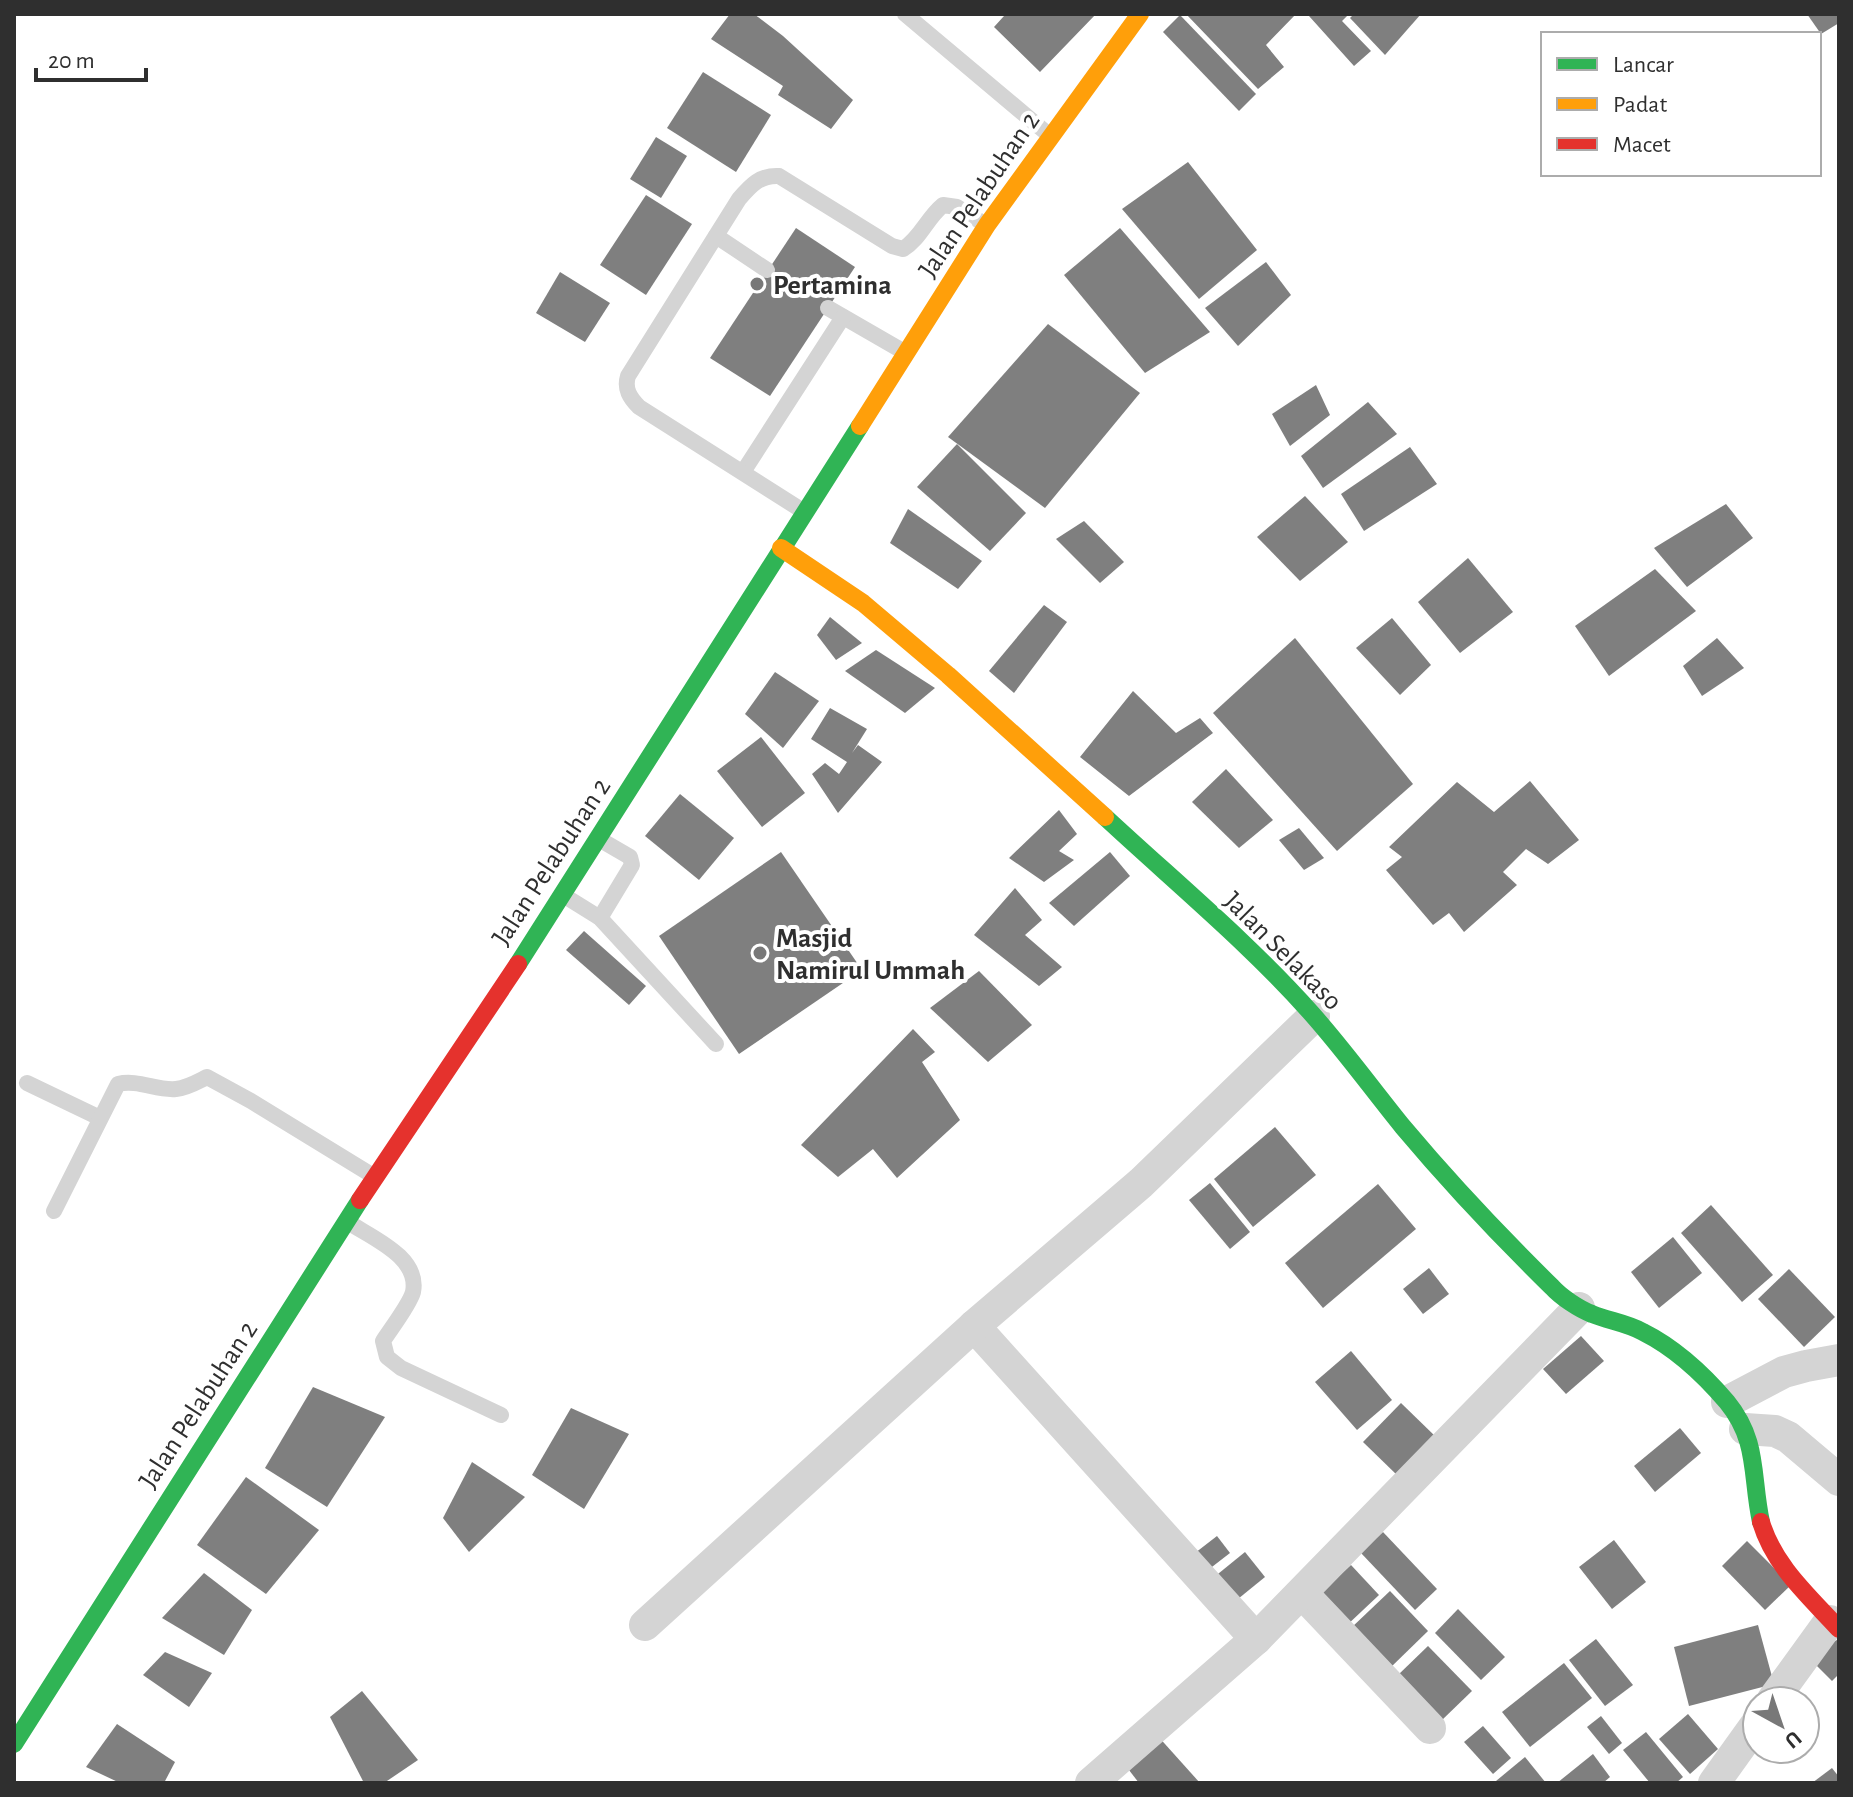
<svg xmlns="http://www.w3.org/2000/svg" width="1853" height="1797" font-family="'Alegreya Sans',sans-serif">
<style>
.building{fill:#7f7f7f}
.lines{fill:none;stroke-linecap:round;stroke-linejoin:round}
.lane{stroke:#d4d4d4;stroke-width:16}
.street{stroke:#d4d4d4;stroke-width:32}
.fast{stroke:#30b455;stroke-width:18}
.slow{stroke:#ff9f0a;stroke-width:18}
.jam{stroke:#e5322d;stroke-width:18}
.poi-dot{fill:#787878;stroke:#fff;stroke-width:3}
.labels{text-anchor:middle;stroke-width:8;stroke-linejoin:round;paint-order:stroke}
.street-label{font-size:28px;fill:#2f2f2f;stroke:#fff}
.poi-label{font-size:28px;font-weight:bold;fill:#2f2f2f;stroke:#fff;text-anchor:start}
</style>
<rect width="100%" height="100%" fill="#fff"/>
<g class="building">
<polygon points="730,14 754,14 783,36 853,100 831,129 778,95 783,86 711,39"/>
<polygon points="1001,14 1096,14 1040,72 994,27 1004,16"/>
<polygon points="1186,14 1296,14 1266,45 1284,67 1258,89"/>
<polygon points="1310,14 1349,14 1342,21 1371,51 1354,66 1309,16"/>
<polygon points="1354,14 1421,14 1385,55 1350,18"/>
<polygon points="1807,14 1839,14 1839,23 1821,34"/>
<polygon points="1180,15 1256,94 1239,111 1163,32"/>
<polygon points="703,72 771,115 736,172 667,128"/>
<polygon points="656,137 687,156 661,198 630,179"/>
<polygon points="1188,162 1257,250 1199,299 1122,209"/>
<polygon points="646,195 692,224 646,295 600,265"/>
<polygon points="796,228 855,267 770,396 710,358"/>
<polygon points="1120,228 1210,332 1145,373 1064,275"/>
<polygon points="1266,262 1291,295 1238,346 1205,308"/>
<polygon points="560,272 610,303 585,342 536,313"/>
<polygon points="1048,324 1140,393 1045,508 948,437"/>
<polygon points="1316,385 1330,415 1290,446 1272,414"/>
<polygon points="1368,402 1397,434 1323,488 1301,456"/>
<polygon points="957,444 1026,513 990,551 917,487"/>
<polygon points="1410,447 1437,484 1364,531 1341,494"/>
<polygon points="1305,496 1348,542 1300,581 1257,537"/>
<polygon points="1726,504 1753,538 1687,587 1654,548"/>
<polygon points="908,509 982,561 958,589 890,543"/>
<polygon points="1084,521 1124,562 1100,583 1056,539"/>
<polygon points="1468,558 1513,612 1460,653 1418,602"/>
<polygon points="1655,569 1696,611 1609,676 1575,626"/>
<polygon points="1044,605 1067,622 1014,693 989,671"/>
<polygon points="830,617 862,643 836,660 817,635"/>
<polygon points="1392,618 1431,665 1400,695 1356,648"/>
<polygon points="1295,638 1413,784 1337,851 1213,713"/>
<polygon points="1717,638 1744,668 1702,696 1683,666"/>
<polygon points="876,650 935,688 905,713 845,671"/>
<polygon points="775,672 819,701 783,748 745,714"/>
<polygon points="1133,691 1176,733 1200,718 1213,733 1129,796 1080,757"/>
<polygon points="830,708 867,729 852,753 858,745 882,762 838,813 812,774 825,763 839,774 847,762 811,739"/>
<polygon points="761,737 805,793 762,827 717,771"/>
<polygon points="1226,769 1273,820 1239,848 1192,802"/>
<polygon points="1530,781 1579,840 1548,864 1526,849 1503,872 1517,885 1464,932 1449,913 1433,925 1386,870 1402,857 1389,847 1457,782 1494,812"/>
<polygon points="680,794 734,838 699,880 645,836"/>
<polygon points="1059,810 1077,834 1059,851 1074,860 1044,882 1009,858"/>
<polygon points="1299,828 1324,858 1304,870 1279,840"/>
<polygon points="781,852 862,970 739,1054 659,936"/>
<polygon points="1110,852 1130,876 1074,926 1049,903"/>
<polygon points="1015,888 1042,920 1025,935 1062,967 1039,986 974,935"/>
<polygon points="584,931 646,986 629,1005 566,950"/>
<polygon points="979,971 1032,1025 988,1062 930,1008"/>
<polygon points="913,1029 935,1052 922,1062 960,1120 897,1178 873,1149 838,1177 801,1145"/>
<polygon points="1275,1127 1316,1175 1253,1227 1214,1179"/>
<polygon points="1210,1183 1250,1232 1230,1249 1189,1200"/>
<polygon points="1378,1184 1416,1229 1323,1308 1285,1263"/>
<polygon points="1711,1205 1773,1275 1742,1302 1681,1233"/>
<polygon points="1673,1237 1702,1273 1659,1308 1631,1272"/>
<polygon points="1429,1268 1449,1294 1423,1314 1403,1289"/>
<polygon points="1789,1269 1835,1317 1804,1347 1758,1299"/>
<polygon points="1581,1336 1604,1361 1566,1394 1543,1369"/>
<polygon points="1351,1351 1392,1400 1357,1430 1315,1382"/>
<polygon points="313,1387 385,1417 327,1507 265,1468"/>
<polygon points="1401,1403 1437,1438 1399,1477 1363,1442"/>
<polygon points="571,1408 629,1434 584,1509 532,1475"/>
<polygon points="1680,1428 1701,1453 1655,1492 1634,1466"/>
<polygon points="472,1462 525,1497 469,1552 443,1518"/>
<polygon points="246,1477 319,1530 266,1594 197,1545"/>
<polygon points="1383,1532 1437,1589 1415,1610 1361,1553"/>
<polygon points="1217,1536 1230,1553 1208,1570 1195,1553"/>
<polygon points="1614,1540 1646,1582 1612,1609 1579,1567"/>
<polygon points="1747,1541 1791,1585 1765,1610 1722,1566"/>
<polygon points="1245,1552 1265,1577 1233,1603 1213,1578"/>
<polygon points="1351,1565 1379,1595 1345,1627 1316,1597"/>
<polygon points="204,1573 252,1610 224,1655 162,1618"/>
<polygon points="1390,1591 1428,1631 1389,1669 1350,1629"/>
<polygon points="1458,1609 1505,1657 1481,1680 1435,1633"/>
<polygon points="1758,1625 1774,1684 1689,1706 1674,1647"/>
<polygon points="1596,1639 1633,1685 1605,1706 1569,1660"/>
<polygon points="1839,1639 1839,1674 1832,1681 1806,1655"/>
<polygon points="1428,1646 1472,1691 1442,1720 1398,1675"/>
<polygon points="165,1652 212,1673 189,1707 143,1675"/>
<polygon points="1564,1663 1592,1698 1530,1747 1502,1712"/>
<polygon points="362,1691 418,1760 384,1783 364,1783 330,1717"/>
<polygon points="1688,1714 1718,1749 1690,1774 1659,1739"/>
<polygon points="1601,1716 1622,1743 1609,1754 1587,1727"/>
<polygon points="117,1724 175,1762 164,1783 120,1783 86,1767"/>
<polygon points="1483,1726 1511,1758 1493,1774 1464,1742"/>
<polygon points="1646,1732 1683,1777 1676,1783 1650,1783 1623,1750"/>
<polygon points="1156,1734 1200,1783 1139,1783 1122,1761"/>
<polygon points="1593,1754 1610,1777 1603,1783 1557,1783"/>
<polygon points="1525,1757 1546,1783 1498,1783 1496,1781"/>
<polygon points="1832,1768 1839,1777 1839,1783 1812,1783"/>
</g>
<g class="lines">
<g class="lane">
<polyline points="905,14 1049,135"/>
<polyline points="716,236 767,270"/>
<polyline points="828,308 906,353"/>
<polyline points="743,472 843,317"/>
<path d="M 803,511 L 639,407 C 630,398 624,389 628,376 L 739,199 C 751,185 760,175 779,176 L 892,246 L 903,249 C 920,239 927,218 943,205 L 957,207 L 986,225"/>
<polyline points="599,839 630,857 632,865 600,918"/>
<polyline points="563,895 600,918 716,1044"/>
<polyline points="27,1083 100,1118"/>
<path d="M 54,1211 L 118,1084 C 138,1079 157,1091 176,1089 C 187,1088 197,1082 207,1077 L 251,1101 L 375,1177"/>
<path d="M 348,1222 C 372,1238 420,1257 413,1292 C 410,1304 390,1330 383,1341 L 387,1357 L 401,1368 L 501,1415"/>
</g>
<g class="street">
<polyline points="974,1326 1256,1639"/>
<polyline points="1727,1402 1784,1372 1806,1366 1839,1360"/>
<polyline points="1745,1429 1775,1431 1788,1437 1839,1480"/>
<polyline points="1302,1593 1430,1728"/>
<polyline points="645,1625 974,1326 1141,1183 1314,1016"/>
<polyline points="1772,1701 1830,1621"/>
<polyline points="1091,1783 1256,1639 1579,1308"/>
<polyline points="1714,1783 1757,1723"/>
</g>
<g class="fast">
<path d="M 1105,817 C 1175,882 1249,943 1312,1014 C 1344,1050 1373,1090 1403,1127 C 1450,1183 1500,1236 1552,1287 C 1561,1297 1579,1309 1592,1314 C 1609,1321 1627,1323 1643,1332 C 1675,1348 1704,1375 1727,1402 C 1759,1441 1751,1476 1761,1522"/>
<polyline points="518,964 860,426"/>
<polyline points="14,1744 360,1200"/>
</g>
<g class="slow">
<polyline points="860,426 987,225 1140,14"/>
<polyline points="781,548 863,603 948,675 1105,817"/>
</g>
<g class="jam">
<polyline points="360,1200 518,964"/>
<path d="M 1761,1522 C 1774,1566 1809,1596 1839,1629"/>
</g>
</g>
<g class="poi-dot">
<circle cx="757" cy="284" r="8"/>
<circle cx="760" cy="953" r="8"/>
</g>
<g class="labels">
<g class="street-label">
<text transform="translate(978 194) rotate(-56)" y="10">Jalan Pelabuhan 2</text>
<text transform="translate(550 861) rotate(-57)" y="10">Jalan Pelabuhan 2</text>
<text transform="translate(1284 950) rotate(45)" y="10">Jalan Selakaso</text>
<text transform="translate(197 1404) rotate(-57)" y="10">Jalan Pelabuhan 2</text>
</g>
<g class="poi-label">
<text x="773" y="294">Pertamina</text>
<text x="776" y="947">Masjid<tspan x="776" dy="32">Namirul Ummah</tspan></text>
</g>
</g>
<rect width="1853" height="1797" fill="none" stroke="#2f2f2f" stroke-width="32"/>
<rect x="1541" y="32" width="280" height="144" fill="#ffffff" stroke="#acacac" stroke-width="2"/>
<rect x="1557" y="58" width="40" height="12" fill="#30b455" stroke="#acacac" stroke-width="2"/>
<text x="1613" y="72" font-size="24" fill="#2f2f2f">Lancar</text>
<rect x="1557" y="98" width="40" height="12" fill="#ff9f0a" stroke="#acacac" stroke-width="2"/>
<text x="1613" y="112" font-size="24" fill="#2f2f2f">Padat</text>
<rect x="1557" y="138" width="40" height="12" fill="#e5322d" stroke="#acacac" stroke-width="2"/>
<text x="1613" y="152" font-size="24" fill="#2f2f2f">Macet</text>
<g transform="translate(1781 1725) rotate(140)"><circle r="38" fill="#ffffff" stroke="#acacac" stroke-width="2"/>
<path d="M0-6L14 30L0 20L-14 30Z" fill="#787878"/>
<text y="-12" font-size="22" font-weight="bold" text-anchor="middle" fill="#2f2f2f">U</text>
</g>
<path d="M36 68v12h110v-12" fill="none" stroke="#2f2f2f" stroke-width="4"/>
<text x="48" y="68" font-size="24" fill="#2f2f2f" stroke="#ffffff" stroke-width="6" paint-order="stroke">20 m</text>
</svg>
